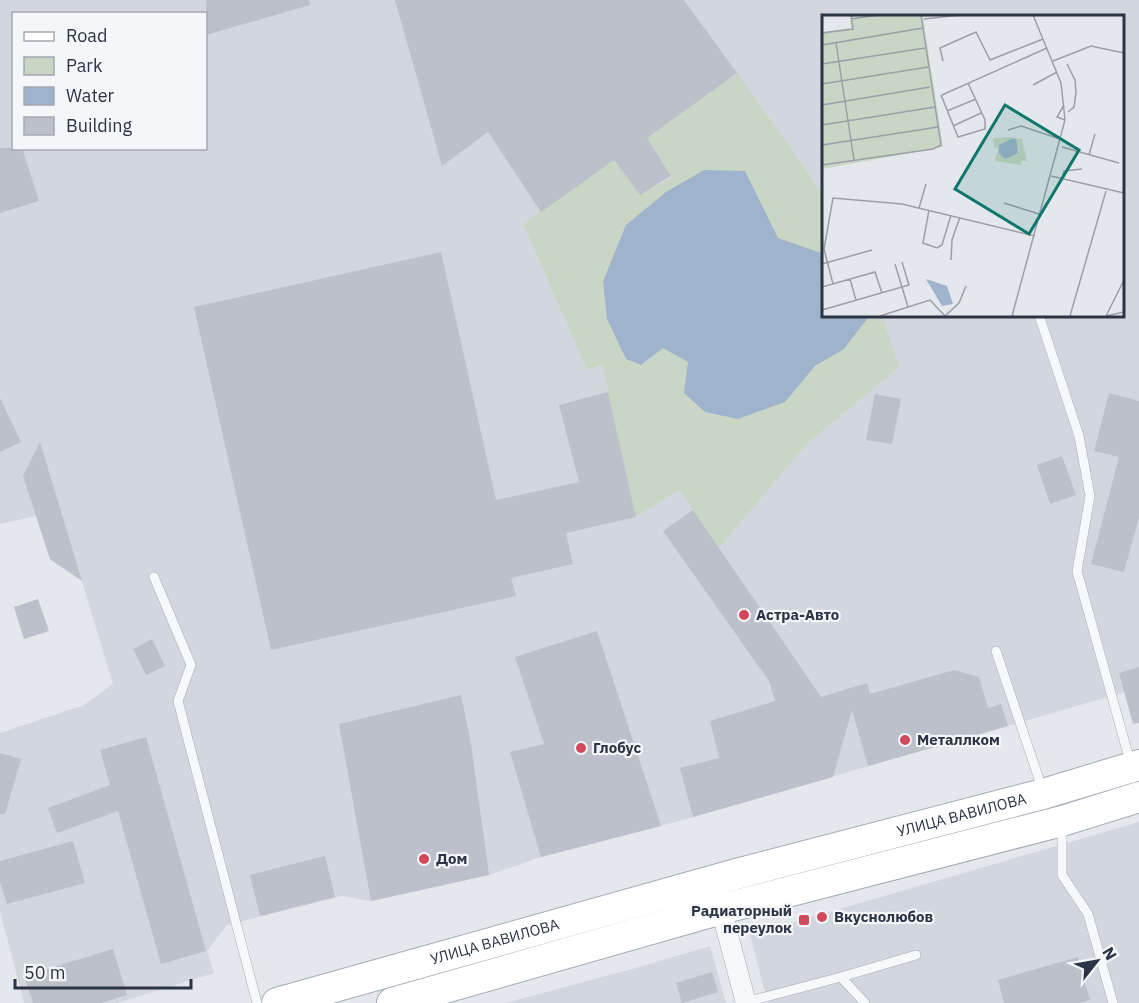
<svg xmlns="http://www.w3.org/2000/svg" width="1139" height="1003" font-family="'IBM Plex Sans',sans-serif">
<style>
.built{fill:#d2d6de;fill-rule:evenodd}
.green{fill:#c9d6c5}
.water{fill:#9fb4cc}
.building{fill:#bbc0ca}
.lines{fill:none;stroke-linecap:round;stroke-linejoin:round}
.lane-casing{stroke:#a9aeb7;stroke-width:10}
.street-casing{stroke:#a9aeb7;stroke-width:21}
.primary-casing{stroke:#a3abb8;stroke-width:32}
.lane{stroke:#f7f8fa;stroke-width:9}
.street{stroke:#f7f8fa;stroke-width:20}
.primary{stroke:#fff;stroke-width:30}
.poi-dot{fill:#d1495b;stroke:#f4f6f9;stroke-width:2}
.labels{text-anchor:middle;stroke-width:4.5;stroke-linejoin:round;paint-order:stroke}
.poi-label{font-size:15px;font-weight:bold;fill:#2b3445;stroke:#f4f6f9;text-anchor:start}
.street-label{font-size:15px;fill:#2b3445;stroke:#f4f6f9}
.inset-road{fill:none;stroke:#9a9fa9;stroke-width:1.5}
.view{fill:#0f766e;fill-opacity:0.15;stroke:#0f766e;stroke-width:3}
.inset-edge{fill:none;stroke:#2b3445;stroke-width:3}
</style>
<rect width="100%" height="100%" fill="#e4e7ec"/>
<g class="built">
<path d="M 0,0 L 1139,0 L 1139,688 L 679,821 L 541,857 L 489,875 L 371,901 L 342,896 L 227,925 L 207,951 L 214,973 L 117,1003 L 24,1003 L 0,911 L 0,733 L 84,705 L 113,684 L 82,581 L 50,559 L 36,516 L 0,524 ZM 14,14 L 206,14 L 206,148 L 14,148 ZM 824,16 L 1122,16 L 1122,315 L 882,315 L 898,367 L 809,442 L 719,548 L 679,490 L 636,517 L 602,365 L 587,370 L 523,224 L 615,161 L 640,195 L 671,176 L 737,74 L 824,195 Z"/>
<polygon points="1139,822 1139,1003 768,1003 750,935"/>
<polygon points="710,946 726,1003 505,1003 636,968"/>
</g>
<polygon class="green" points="737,73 824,195 824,315 882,315 899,367 809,442 719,548 679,490 636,517 602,365 587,370 523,224 614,160 640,195 671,177 647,138"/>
<polygon class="water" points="704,170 745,171 778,238 824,254 824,315 870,315 844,349 815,366 785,402 738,419 705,412 684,393 688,362 663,348 641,365 626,359 607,319 603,281 626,225 666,192"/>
<g class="building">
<polygon points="206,0 309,0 310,5 206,35"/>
<polygon points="395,0 684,0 737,73 647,138 671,176 640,195 614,160 541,212 488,132 442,166"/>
<polygon points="0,148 22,148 39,201 0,213"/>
<polygon points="441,252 496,500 579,482 559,405 608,392 636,517 566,533 573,564 511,578 516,596 271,650 194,307"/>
<polygon points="1109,393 1139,401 1139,517 1124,572 1091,564 1119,457 1094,451"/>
<polygon points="875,394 901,399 892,444 866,440"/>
<polygon points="0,398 21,442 0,452"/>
<polygon points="40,442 82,581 50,559 23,476"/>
<polygon points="1062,456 1076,495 1050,504 1037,465"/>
<polygon points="693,510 821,697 867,683 870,694 954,670 979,677 988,708 1001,704 1008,726 868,766 852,710 833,777 693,817 680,768 719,758 710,721 775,701 769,681 663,531"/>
<polygon points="38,599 49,631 24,639 14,607"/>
<polygon points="597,631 661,826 541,857 510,752 544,744 515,657"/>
<polygon points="152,639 165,666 146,675 133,649"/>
<polygon points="1139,667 1139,723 1133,724 1119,673"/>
<polygon points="461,695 471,744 489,875 371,901 339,724"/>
<polygon points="146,737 206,951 161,964 118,811 57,833 48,808 110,785 100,750"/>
<polygon points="0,753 21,759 5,814 0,814"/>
<polygon points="73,841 85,883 7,904 0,882 0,861"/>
<polygon points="325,856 335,897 260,916 250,875"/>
<polygon points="113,949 127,995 101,1003 33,1003 24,976"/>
<polygon points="1078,957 1090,1000 1080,1003 1004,1003 998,980"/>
<polygon points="712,972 718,992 682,1003 676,983"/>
</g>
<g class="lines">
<defs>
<g id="lane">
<polyline points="1039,315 1079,436 1090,496 1077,571 1131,765"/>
<polyline points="154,577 191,665 178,701 257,1003"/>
<polyline points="996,651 1043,791"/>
<polyline points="1062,826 1062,875 1088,914 1113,1003"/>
<polyline points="841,977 916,955"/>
<polyline points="746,1002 841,977 865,1003"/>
</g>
<polyline id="street" points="718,898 746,1003"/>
<g id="primary">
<path id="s1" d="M 277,1003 L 740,873 L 1043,794 L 1139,765"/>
<polyline points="392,1003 721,909 1062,821 1139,797"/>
</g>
</defs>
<use href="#lane" class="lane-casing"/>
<use href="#street" class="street-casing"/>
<use href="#primary" class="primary-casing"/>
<use href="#lane" class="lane"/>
<use href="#street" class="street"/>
<use href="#primary" class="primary"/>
</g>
<g class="poi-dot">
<circle cx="744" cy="615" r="6"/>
<circle cx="905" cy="740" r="6"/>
<circle cx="581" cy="748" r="6"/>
<circle cx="424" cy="859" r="6"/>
<circle cx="822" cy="917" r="6"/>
<rect x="798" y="914" width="12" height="12" rx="3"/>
</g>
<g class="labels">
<g class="poi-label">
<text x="756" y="620">Астра-Авто</text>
<text x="917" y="745">Металлком</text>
<text x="593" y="753">Глобус</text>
<text x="436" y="864">Дом</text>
<text x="792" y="916" text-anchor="end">Радиаторный<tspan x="792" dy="17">переулок</tspan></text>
<text x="834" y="922">Вкуснолюбов</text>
</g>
<g class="street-label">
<text dy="5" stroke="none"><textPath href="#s1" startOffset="710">УЛИЦА ВАВИЛОВА</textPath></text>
<text dy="5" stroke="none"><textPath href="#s1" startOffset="226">УЛИЦА ВАВИЛОВА</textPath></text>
</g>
</g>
<g transform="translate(822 15)">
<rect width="302" height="302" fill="#e4e7ec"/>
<path d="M 28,0 L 121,0 L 101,2 L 121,132 L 0,154 L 0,17 L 29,13 ZM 189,122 L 200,124 L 205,146 L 199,146 L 199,150 L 173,146 L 176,133 L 172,133 L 171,123 Z" fill="#c9d6c5"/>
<path d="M 189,124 L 194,124 L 196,138 L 183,144 L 177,138 L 177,130 ZM 104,264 L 125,271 L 131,289 L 120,291 Z" fill="#9fb4cc"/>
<path class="inset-road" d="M 29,4 L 57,0M 102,4 L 138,0M 0,18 L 31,14 L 29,0M 14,28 L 32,145M 0,30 L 101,13M 121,46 L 118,33 L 154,17 L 168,45 L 221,24M 231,46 L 269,31 L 302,38M 0,49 L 103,33M 245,49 L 253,65 L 254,77 L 252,92 L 246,97M 0,69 L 106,52M 211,70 L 235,57M 119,80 L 136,122 L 163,114 L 163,105 L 146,68M 120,80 L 225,33M 0,90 L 108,72M 242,90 L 235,102 L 243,105M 125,96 L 154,84M 0,110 L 113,92M 131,111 L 159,98M 186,115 L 199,111 L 238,124M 0,130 L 116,112M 240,132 L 297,148M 267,140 L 273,119M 0,150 L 111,134 L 119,130 L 99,0M 229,161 L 302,178M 240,164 L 242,156 L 260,154M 182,188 L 217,199M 97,193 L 104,169M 107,195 L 101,228 L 115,233 L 120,230 L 129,200M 129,245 L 130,225 L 138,202M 0,249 L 50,235M 73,249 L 86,292M 28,264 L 34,285M 11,269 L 2,234 L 11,183 L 80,189 L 213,221M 0,272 L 53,257 L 60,278M 0,295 L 87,270 L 80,247M 58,301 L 108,285 L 123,301M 123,301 L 137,288 L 144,271M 190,301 L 243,105 L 239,68 L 211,0M 248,301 L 284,176M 284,301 L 302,265M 284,301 L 302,297"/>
<path class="view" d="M 183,90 L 257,135 L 207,219 L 133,174 Z"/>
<rect width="302" height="302" class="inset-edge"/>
</g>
<rect x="12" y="12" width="195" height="138" fill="#f4f6f9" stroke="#a4a8b1" stroke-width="1.5"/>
<rect x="24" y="32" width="30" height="9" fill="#ffffff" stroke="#a4a8b1" stroke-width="1.5"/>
<text x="66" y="42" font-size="18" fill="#2b3445">Road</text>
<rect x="24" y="57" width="30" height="18" fill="#c9d6c5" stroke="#a4a8b1" stroke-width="1.5"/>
<text x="66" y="72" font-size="18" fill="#2b3445">Park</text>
<rect x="24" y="87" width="30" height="18" fill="#9fb4cc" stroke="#a4a8b1" stroke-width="1.5"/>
<text x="66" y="102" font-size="18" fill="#2b3445">Water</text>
<rect x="24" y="117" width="30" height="18" fill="#bbc0ca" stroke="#a4a8b1" stroke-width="1.5"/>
<text x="66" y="132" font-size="18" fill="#2b3445">Building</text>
<g transform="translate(1097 961) rotate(59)" stroke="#f4f6f9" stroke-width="4.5" paint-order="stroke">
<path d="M0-4.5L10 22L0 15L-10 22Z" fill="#2b3445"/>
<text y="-9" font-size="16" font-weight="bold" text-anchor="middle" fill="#2b3445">N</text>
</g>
<path d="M15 979v9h176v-9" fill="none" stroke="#2b3445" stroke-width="3"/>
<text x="24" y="979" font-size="18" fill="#2b3445" stroke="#f4f6f9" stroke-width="4.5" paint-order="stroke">50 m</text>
</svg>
